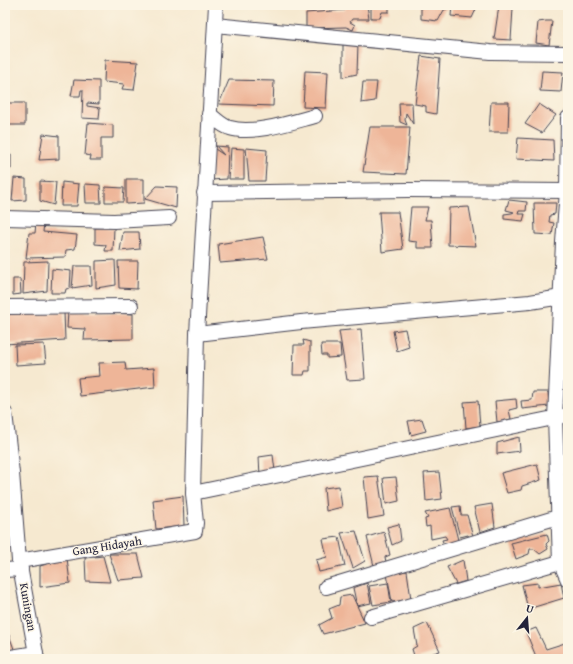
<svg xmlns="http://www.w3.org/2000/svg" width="573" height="664" font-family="'Gentium Book Plus',serif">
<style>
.building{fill:#eeb598}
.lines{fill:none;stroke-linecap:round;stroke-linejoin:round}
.street-casing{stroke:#424051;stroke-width:16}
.street{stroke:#fff;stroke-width:14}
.labels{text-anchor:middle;stroke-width:3;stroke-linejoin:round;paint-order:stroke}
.street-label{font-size:12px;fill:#22223b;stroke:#fcf5e5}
</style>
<rect width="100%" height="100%" fill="#fcf5e5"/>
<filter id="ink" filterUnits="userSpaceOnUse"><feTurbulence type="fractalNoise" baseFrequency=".025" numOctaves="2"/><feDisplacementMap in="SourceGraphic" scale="8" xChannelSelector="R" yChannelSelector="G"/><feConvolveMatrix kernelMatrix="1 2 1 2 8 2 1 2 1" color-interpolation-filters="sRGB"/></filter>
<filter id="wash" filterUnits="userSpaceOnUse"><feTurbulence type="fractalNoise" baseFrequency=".012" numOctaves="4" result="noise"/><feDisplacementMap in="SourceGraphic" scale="16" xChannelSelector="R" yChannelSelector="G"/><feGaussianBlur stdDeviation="0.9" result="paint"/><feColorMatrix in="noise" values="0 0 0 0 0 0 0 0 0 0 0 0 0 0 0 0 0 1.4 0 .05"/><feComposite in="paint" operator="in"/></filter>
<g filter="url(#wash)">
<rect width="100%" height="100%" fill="#f6e9d0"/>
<g id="blocks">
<g class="building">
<polygon points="345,5 367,5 369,19 352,19 350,22 355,25 353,30 346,27 306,28 306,13 345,10"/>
<polygon points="371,5 389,5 389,12 382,12 380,18 371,18"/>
<polygon points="421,5 447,5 447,9 444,10 438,21 421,19"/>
<polygon points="452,5 478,5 472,18 451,16"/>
<polygon points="508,5 513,8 511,40 494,39 499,6"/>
<polygon points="546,21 552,21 549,45 536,43 538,22"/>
<polygon points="343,43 358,43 357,74 343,77"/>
<polygon points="421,56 440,59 436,114 426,112 426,106 415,104"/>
<polygon points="105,60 138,62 134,90 122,89 124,84 104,82"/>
<polygon points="305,71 328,72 326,108 303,107"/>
<polygon points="542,71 563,72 561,92 540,91"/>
<polygon points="74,80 99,81 99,104 87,103 87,106 100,108 99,119 82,118 83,90 81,90 80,96 71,96"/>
<polygon points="229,80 274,81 273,106 219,104"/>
<polygon points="363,82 377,82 375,101 361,103"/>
<polygon points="491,102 509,102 508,132 489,132"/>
<polygon points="7,103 25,103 25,125 5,125 5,109 8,108"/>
<polygon points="399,103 412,103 413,124 406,113 405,120 407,125 400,122"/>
<polygon points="539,104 556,115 542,133 525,124"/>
<polygon points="88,123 113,125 113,138 101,138 101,160 90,160 91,156 85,155"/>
<polygon points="370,127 410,127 406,174 363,172"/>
<polygon points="43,134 59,136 59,159 39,160"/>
<polygon points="518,138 553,140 554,161 516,159"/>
<polygon points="216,146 228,147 227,179 211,180 212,147 224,155"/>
<polygon points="231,148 244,149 244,179 229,179"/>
<polygon points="246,148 267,150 265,181 249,181"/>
<polygon points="5,155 11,155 11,169 5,168"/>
<polygon points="14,178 26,179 26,200 12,201"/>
<polygon points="126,179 144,179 144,203 126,204"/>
<polygon points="40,181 56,182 54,205 40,201"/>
<polygon points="62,182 79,184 77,206 61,206"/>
<polygon points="85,184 100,185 101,203 86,203"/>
<polygon points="157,186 177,187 176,208 145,199"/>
<polygon points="105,187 124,188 123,202 105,202"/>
<polygon points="509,200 527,202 526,211 519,211 518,214 525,214 523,221 504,219 504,214 512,213 514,212 506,210"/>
<polygon points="534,203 556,203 555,214 550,215 549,222 554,223 552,235 535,234"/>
<polygon points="411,207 428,207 425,220 431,220 433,248 417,248 417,242 408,241"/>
<polygon points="469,207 476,246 448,245 449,208"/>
<polygon points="379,212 398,212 403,249 382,252"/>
<polygon points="36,223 44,223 43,232 77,235 75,249 66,250 65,257 26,258 29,233 35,233"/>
<polygon points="95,228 114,228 113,251 105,251 106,245 95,244"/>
<polygon points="123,232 139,232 140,249 120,251"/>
<polygon points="263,237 268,259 220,263 218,244"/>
<polygon points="115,260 116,285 96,288 96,261"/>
<polygon points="48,261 47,291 23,294 24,262"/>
<polygon points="118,261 138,261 137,289 119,288"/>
<polygon points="74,266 91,266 92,285 72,288"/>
<polygon points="52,269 71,271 70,288 66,289 65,293 51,293"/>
<polygon points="13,279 20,279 21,294 13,295"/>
<polygon points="68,311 133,314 133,339 84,340 85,329 67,328"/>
<polygon points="64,312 65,340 5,344 5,314"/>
<polygon points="361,329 365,379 347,380 339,331"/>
<polygon points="405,329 409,347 397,351 393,331"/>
<polygon points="303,340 310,342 310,371 305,371 304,375 293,375 294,345 304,345"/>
<polygon points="44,344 46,363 16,365 15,345"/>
<polygon points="321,344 340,344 341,357 327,358 327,355 322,355"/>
<polygon points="125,362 126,370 154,368 155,387 80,396 78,378 100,376 99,363"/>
<polygon points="533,392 548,392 549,406 522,409 521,401 532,400"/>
<polygon points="516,399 517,408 509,410 511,419 497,422 495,401"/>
<polygon points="478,401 480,426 466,428 464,402"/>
<polygon points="422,419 426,431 411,435 408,421"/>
<polygon points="519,437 520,451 497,454 497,443"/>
<polygon points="273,455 275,471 260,476 259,457"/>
<polygon points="537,464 541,480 522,486 521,490 507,493 501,473"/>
<polygon points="439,472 442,499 426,501 424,473"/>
<polygon points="378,476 384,516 368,519 364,477"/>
<polygon points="396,477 399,501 386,504 383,478"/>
<polygon points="339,486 342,507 326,511 324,488"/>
<polygon points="183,496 184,526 156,529 153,500"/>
<polygon points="492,504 495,527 480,532 474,507"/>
<polygon points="460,506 461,515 467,515 473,536 469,537 468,535 460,537 452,507"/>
<polygon points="450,508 459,544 446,549 442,540 447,539 445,536 431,539 430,526 426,527 425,519 428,518 425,513"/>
<polygon points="399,524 401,541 392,545 387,527"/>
<polygon points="356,531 365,561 353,568 341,533"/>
<polygon points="384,532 390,555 385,557 386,562 374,566 367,537"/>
<polygon points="547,534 549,541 546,544 548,549 540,554 534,549 530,549 529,554 516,559 511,543"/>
<polygon points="339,537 345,566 319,572 316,560 327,557 323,539"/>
<polygon points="109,554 138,554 144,578 118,580"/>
<polygon points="103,556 110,582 86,581 85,558"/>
<polygon points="67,558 70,583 40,587 40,566"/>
<polygon points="463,560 466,581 456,584 447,567"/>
<polygon points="407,571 411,599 392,602 387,574"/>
<polygon points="367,583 371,603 357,606 353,588"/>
<polygon points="388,583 391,602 373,605 369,586"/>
<polygon points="538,583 538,587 561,583 564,598 528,609 522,585"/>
<polygon points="352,595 365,623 323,634 319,625 332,618 329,609 339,605 340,597"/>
<polygon points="427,623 440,651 415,659 412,649 417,646 414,629"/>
<polygon points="536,628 546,649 568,642 568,654 550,659 537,659 526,632"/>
<polygon points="5,635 9,635 14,649 5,651"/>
</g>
</g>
</g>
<g filter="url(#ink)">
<use href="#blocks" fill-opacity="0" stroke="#424051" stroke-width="1"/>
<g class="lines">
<defs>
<g id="street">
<polyline points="215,25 490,52 568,53"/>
<path d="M 209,114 C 216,119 222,126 230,128 C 253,135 292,122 315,116"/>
<polyline points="568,118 567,191 563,242 555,418 560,562 568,580"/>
<polyline points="204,193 408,190 568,191"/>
<polyline points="5,218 114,221 169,218"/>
<polyline points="5,307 131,306"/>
<polyline points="197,334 301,322 530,302 568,296"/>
<polyline points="5,413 12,473 19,561 37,659"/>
<polyline points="193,493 197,334 216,5"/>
<polyline points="19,561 195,531 196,523 193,493 568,415"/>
<polyline points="5,570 21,569"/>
<polyline points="326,587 568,514"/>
<polyline points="371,617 560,562"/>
<polyline points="5,658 36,653"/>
</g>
</defs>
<use href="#street" class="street-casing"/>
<use href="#street" class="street"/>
</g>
</g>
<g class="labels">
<g class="street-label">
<text transform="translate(107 546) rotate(-9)" y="4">Gang Hidayah</text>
<text transform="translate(28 607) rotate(80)" y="4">Kuningan</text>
</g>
</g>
<rect width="573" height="664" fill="none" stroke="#fcf5e5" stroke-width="20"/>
<g transform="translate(527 618) rotate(17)" stroke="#fcf5e5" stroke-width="3" paint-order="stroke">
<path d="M0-3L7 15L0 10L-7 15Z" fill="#22223b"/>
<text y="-6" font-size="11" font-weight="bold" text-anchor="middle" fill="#22223b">U</text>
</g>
</svg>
